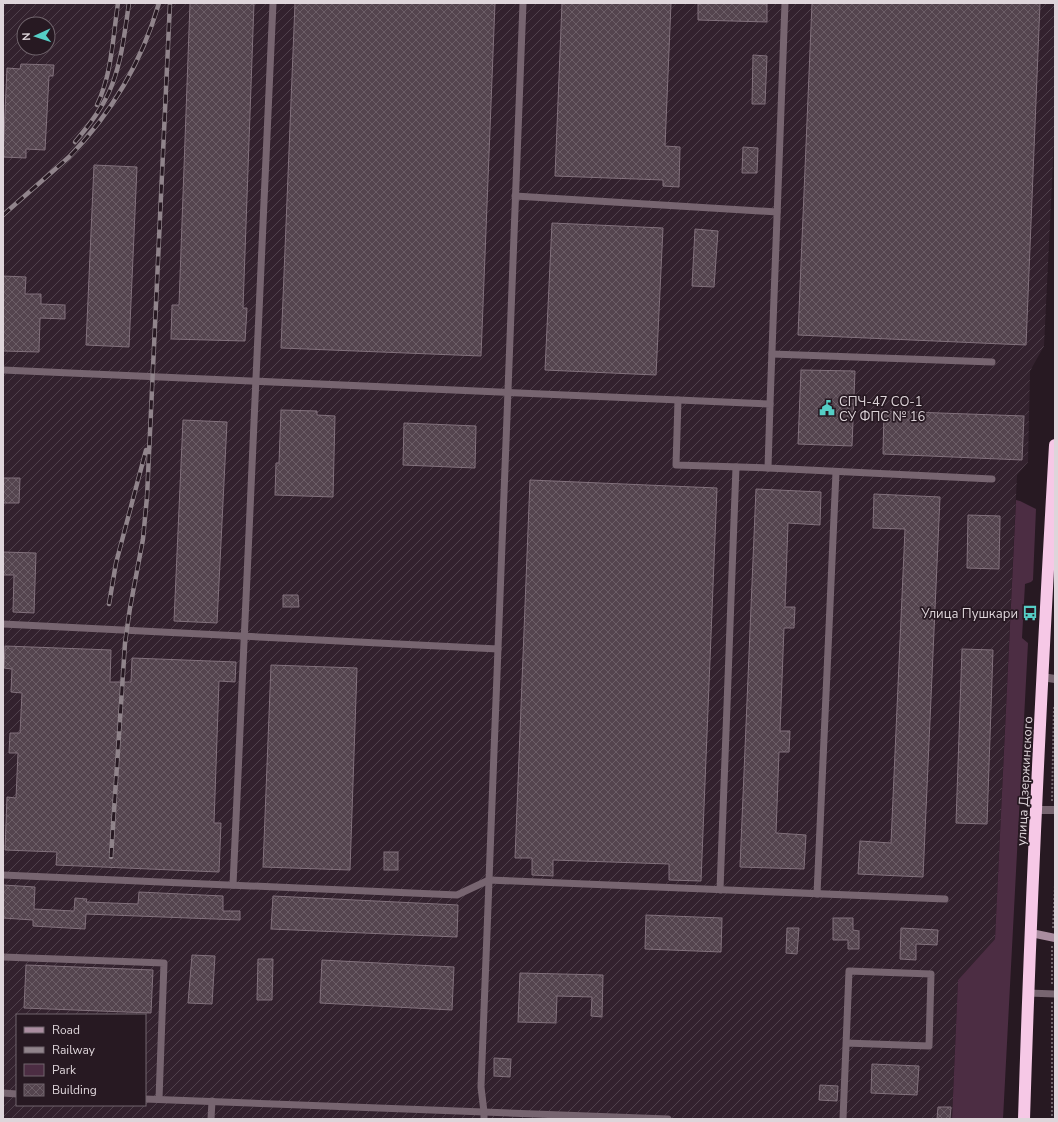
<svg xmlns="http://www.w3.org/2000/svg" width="1058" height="1122" font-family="'Nunito Sans',sans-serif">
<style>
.industrial{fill:url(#industrial-furrows);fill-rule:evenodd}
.green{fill:#4c2d43}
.building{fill:url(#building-cross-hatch);stroke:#82717c}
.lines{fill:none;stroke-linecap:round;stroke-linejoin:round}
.path{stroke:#6c6067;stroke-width:2;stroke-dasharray:2 2;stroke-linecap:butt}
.lane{stroke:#776570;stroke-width:7}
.street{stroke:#776570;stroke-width:8}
.secondary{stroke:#aa8da0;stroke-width:8}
.highway{stroke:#f6c8e6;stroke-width:12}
.rail-casing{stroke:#90848b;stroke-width:4.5}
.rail{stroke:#271922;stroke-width:3;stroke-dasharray:9;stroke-linecap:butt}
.labels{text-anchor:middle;stroke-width:3.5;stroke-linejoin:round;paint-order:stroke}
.poi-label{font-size:13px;fill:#ded5da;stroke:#271922;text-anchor:start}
.street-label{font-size:13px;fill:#ded5da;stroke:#271922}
</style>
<defs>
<pattern id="industrial-furrows" width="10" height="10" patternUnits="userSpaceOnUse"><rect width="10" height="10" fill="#33222e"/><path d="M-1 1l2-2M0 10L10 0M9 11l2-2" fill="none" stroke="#50414c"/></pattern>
<pattern id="building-cross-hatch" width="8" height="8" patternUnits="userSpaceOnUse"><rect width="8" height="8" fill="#54444e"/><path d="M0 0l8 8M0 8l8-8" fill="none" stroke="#6c5e67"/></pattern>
</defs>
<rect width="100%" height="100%" fill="#271922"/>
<path class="industrial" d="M 3,3 L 1055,3 L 1055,120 L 1044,346 L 1030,371 L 1028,462 L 1017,475 L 995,939 L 958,980 L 952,1119 L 3,1119 ZM 24,24 L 48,24 L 48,48 L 24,48 ZM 17,1015 L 145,1015 L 145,1105 L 17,1105 Z"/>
<polygon class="green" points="1016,500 1020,501 1036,509 1033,580 1031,582 1025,584 1022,638 1028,643 1003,1119 952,1119 958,980 995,939"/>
<g class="building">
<polygon points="190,3 254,3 243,308 247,308 245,341 171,339 172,305 179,305"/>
<polygon points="295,3 495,3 481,356 281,348"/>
<polygon points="562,3 671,3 665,146 680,147 679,187 663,186 663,180 555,176"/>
<polygon points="698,3 767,4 767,22 698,20"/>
<polygon points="812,3 1040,3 1026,345 798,335"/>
<polygon points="753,55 767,56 765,104 752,104"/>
<polygon points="21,64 54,65 53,76 49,76 45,150 26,149 26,158 3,157 7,68 20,69"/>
<polygon points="743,147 758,148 757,173 742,173"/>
<polygon points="94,165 137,167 129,347 86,345"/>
<polygon points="552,223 663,228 656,375 545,370"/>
<polygon points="695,229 718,231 714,287 692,286"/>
<polygon points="3,276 26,277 25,294 41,294 41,304 65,305 65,319 40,318 39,352 3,351"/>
<polygon points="801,370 855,371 852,446 798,444"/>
<polygon points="281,410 317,411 317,415 335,416 333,497 275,495 276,463 279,463"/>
<polygon points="884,411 1024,416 1022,460 883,454"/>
<polygon points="183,420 227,422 217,623 174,621"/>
<polygon points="404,423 476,426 475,468 403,465"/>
<polygon points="3,478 20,478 19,503 3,503"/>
<polygon points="530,480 717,488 701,881 669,880 669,864 553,860 553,876 532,875 532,858 515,858"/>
<polygon points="756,489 821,492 820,525 788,523 785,607 795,607 794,628 784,628 780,731 790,731 789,752 779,752 776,833 806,835 804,869 740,867"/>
<polygon points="874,494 940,497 923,877 858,874 860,841 891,843 905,529 873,528"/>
<polygon points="968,515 1000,516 999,569 967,568"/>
<polygon points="3,552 36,553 34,613 13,612 14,575 3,575"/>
<polygon points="283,595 298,595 299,607 283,607"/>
<polygon points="5,646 111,650 110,682 131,682 132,658 236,662 235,682 219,681 214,823 221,823 219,872 56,865 57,852 5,850 7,797 16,798 18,753 9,753 10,733 20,733 22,693 11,692 12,669 4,668"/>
<polygon points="962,649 993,650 987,824 956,823"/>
<polygon points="271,665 357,668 350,870 263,867"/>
<rect x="384" y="852" width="14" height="18"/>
<polygon points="3,885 35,887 34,909 74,911 75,898 87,899 86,902 138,904 139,892 223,896 223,911 240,911 240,920 86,914 85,929 33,926 33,920 3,918"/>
<polygon points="273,896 458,905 457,937 271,929"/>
<polygon points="646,915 722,918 721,952 645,949"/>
<polygon points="833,918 853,918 853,930 859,931 859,949 848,949 848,940 833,940"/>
<polygon points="787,928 799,928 797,954 786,953"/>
<polygon points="901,928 938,930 937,945 916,944 916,960 900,959"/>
<polygon points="192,955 215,956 212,1004 188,1003"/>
<polygon points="258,959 273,959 272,1000 257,1000"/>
<polygon points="322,960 454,967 452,1010 320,1003"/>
<polygon points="26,965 153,970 151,1013 24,1008"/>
<polygon points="520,973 603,975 602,1017 591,1016 592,997 557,996 556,1023 518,1022"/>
<polygon points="494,1058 511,1059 510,1077 494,1076"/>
<polygon points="872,1064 919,1066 917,1095 871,1093"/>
<polygon points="820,1085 838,1086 837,1101 819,1100"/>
<polygon points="938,1107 951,1107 950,1119 937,1119"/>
</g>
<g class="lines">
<g class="path">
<polyline points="1052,801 1054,707"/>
<polyline points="1053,928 1055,885"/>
<polyline points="1052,946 1052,986"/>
<polyline points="1052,1002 1052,1119"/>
</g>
<g class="lane">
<polyline points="515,196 777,212"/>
<polyline points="772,354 992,362"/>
<polyline points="3,370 770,404 768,468 992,479"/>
<polyline points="678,400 676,465 768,468"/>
<polyline points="770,404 785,3"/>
<polyline points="3,624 498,649"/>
<polyline points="3,875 457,895 489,880 945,899"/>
<polyline points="233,885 273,3"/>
<polyline points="720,890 736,467"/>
<polyline points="817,894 836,472"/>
<polyline points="3,957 164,963 159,1099"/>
<polyline points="1028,993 1055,994"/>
<polyline points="3,1093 17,1094"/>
<polyline points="145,1099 668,1119"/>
<polyline points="211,1119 212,1101"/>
<polyline points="484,1119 484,1112 481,1087 523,3"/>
<polyline points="843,1119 849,971 931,974 929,1046 846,1043"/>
</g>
<g class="street">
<polyline points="1042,677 1055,679"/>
<polyline points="1036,810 1055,810"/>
</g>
<polyline class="secondary" points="1031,933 1055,938"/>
<path class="highway" d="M 1024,1119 C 1031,894 1042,669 1055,445"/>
<defs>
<g id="rail">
<path d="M 97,105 C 112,74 113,36 118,3"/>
<path d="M 75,142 C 90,124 104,106 112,85 C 122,59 125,30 129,3"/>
<path d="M 3,215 L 69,157 C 111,114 142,61 159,3"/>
<polyline points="109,604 116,563 146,450"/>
<polyline points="111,857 125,643 130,608 143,539 147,497 170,3"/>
</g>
</defs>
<use href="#rail" class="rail-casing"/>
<use href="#rail" class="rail"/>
</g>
<defs>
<symbol id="civic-bare" viewBox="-9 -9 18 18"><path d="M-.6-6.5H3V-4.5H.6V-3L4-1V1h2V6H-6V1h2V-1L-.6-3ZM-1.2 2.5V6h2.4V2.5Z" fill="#55cec6" stroke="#271922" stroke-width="2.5" paint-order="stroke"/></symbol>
<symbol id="bus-bare" viewBox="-9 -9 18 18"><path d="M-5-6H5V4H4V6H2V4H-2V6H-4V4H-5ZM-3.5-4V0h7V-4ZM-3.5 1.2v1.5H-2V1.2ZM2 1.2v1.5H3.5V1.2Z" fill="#55cec6" stroke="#271922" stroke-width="2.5" paint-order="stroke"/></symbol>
</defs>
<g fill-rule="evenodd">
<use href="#civic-bare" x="816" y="397" width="22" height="22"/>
<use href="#bus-bare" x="1019" y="602" width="22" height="22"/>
</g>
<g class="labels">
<g class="poi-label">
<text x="839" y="406">СПЧ-47 СО-1<tspan x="839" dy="15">СУ ФПС № 16</tspan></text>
<text x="1018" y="618" text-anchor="end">Улица Пушкари</text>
</g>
<g class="street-label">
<text transform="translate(1024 781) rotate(-87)" y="5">улица Дзержинского</text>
</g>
</g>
<rect width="1058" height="1122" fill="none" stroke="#ded5da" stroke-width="8"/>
<rect x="16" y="1014" width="130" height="92" fill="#271922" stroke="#70646c"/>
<rect x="24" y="1027" width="20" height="6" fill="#aa8da0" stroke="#70646c"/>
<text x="52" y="1034" font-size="12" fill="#ded5da">Road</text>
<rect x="24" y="1047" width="20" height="6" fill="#90848b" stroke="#70646c"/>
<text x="52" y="1054" font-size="12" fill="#ded5da">Railway</text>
<rect x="24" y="1064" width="20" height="12" fill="#4c2d43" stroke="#70646c"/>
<text x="52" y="1074" font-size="12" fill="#ded5da">Park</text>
<rect x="24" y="1084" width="20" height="12" fill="url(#building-cross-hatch)" stroke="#70646c"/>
<text x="52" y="1094" font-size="12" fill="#ded5da">Building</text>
<g transform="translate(36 36) rotate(267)"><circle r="19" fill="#271922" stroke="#70646c"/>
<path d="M0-3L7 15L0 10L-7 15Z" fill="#55cec6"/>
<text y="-6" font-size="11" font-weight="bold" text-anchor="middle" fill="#ded5da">N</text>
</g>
</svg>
